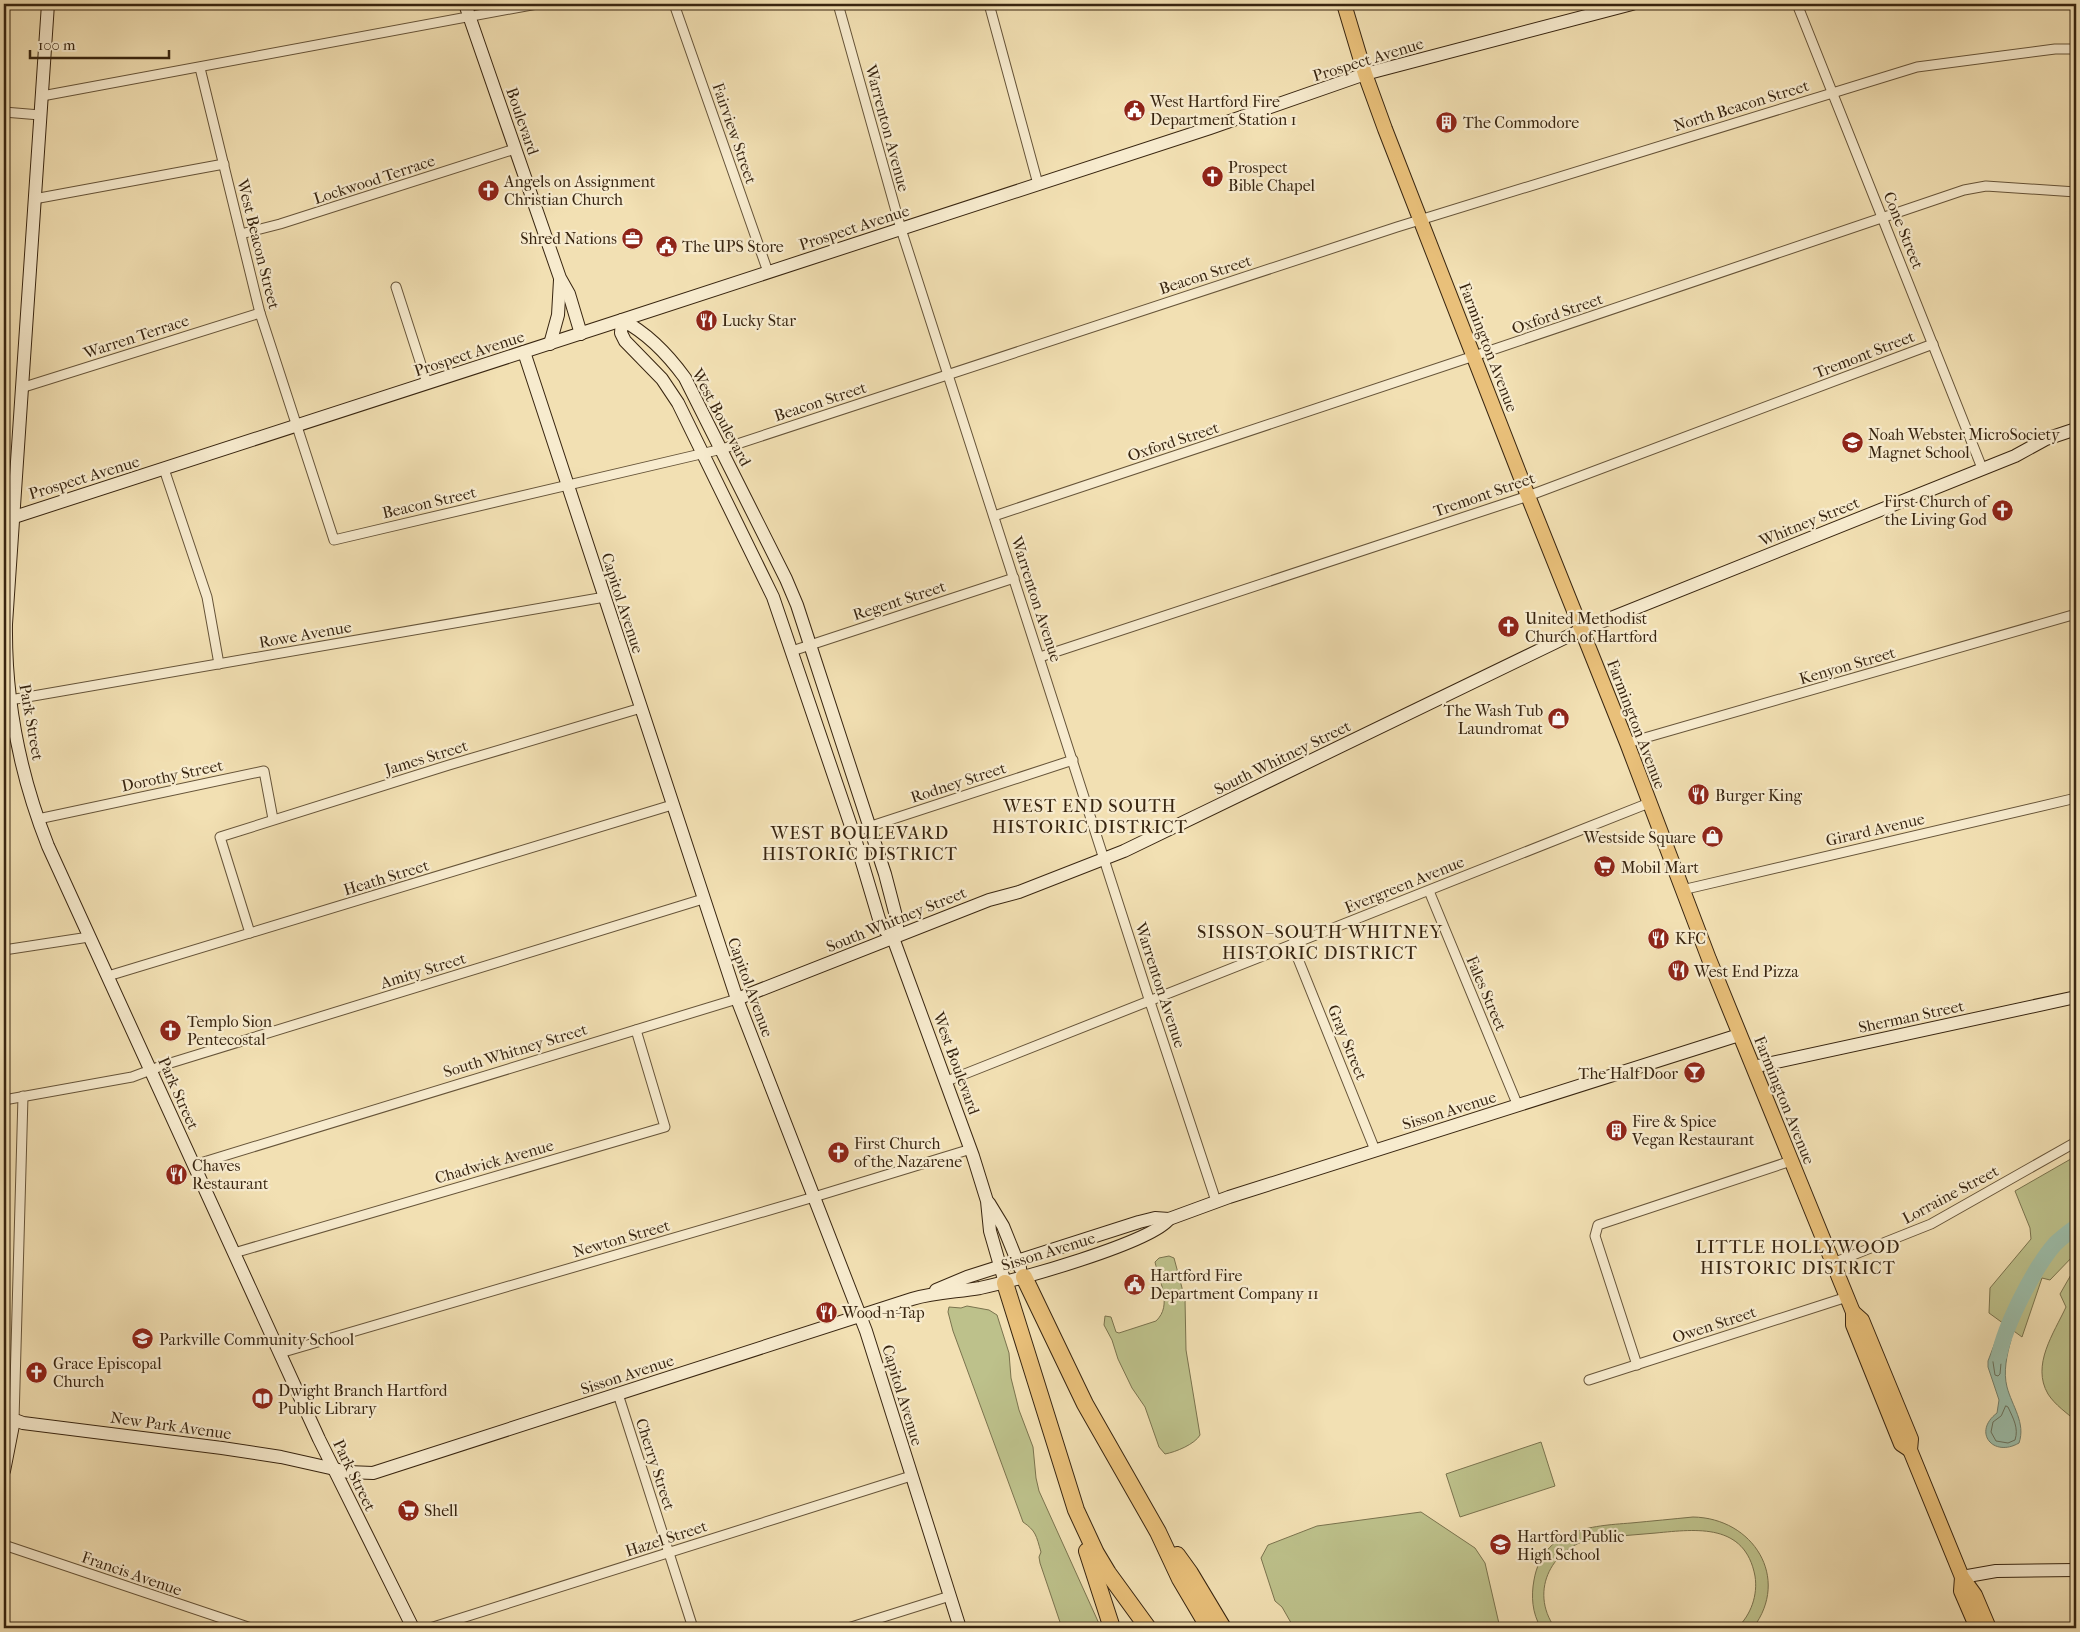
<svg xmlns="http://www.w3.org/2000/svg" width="2080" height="1632" font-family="'IM FELL French Canon',serif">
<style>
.green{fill:#bdc18b;stroke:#7a734e}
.water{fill:#9cbda9;stroke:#74806c}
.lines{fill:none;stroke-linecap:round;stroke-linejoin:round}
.shore{stroke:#6a715c;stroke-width:1}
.river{stroke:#9cbda9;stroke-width:16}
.street-casing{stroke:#665439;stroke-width:11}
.secondary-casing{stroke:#382510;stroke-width:14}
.primary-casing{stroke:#382510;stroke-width:16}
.highway-casing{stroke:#382510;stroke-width:18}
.street{stroke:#f7ebce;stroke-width:9}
.secondary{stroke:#f7ebce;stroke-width:12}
.primary{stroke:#e9c07a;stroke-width:14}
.highway{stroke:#e9c07a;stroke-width:16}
.labels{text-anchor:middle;stroke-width:4.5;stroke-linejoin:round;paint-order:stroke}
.street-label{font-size:16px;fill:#382510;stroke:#f7ebce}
.poi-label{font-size:16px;fill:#382510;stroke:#f7ebce;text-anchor:start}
.neighbourhood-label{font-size:18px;letter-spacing:1px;fill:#382510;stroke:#f7ebce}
</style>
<rect width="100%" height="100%" fill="#f2e0b3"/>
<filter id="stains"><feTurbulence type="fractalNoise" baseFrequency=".004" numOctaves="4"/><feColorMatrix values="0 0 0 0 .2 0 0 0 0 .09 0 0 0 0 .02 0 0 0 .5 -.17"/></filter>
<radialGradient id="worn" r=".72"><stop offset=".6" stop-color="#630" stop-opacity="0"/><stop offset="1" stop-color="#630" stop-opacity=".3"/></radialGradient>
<g class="green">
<polygon points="2076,1156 2076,1253 2050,1280 2042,1278 2022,1337 1989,1313 1990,1288 2031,1239 2030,1228 2015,1191"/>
<path d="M 1169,1256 L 1174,1258 L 1185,1299 L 1186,1350 L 1200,1435 C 1195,1444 1176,1452 1165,1454 L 1159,1447 L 1145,1407 L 1132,1388 L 1118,1359 L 1112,1340 L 1104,1325 L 1105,1316 L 1111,1317 L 1116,1332 L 1119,1333 L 1156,1321 C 1173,1305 1159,1281 1155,1262 L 1159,1258 Z"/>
<path d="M 2076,1266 L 2076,1421 C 2067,1413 2055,1405 2048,1394 C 2031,1365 2054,1333 2066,1307 L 2060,1294 Z"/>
<path d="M 967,1306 L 989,1310 L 997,1315 L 1009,1353 L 1011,1378 L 1019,1410 L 1033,1447 L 1036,1478 L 1039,1491 L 1101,1628 L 1062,1628 L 1040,1563 L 1039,1557 L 1041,1552 C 1036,1535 1036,1531 1023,1522 L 953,1331 L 948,1312 L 949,1307 L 961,1308 Z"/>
<polygon points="1541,1442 1555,1486 1460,1517 1446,1474"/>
<polygon points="1421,1512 1475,1548 1485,1563 1500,1628 1294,1628 1282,1607 1275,1601 1261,1558 1268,1545 1317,1526"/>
<path d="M 1693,1517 C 1753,1518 1791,1578 1753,1628 L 1737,1628 C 1751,1615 1758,1595 1755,1576 C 1745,1523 1697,1529 1656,1533 C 1636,1535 1616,1536 1596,1538 C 1553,1545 1528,1590 1555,1628 L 1541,1628 C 1532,1613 1531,1596 1534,1580 C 1543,1529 1591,1526 1631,1523 C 1652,1521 1673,1519 1693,1517 Z"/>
</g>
<path class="water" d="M 1999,1332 L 2005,1334 L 2011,1340 C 2007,1354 2003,1372 2007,1387 C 2012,1406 2026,1423 2019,1443 C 1993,1458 1972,1432 1997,1413 L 1999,1400 L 1988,1367 L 1988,1361 Z"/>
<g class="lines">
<g class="shore">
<polygon points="2000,1350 2002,1352 2000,1374 1998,1376 1995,1375 1993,1362 1997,1351"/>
<path d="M 2006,1406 L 2008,1407 C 2013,1418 2019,1428 2015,1440 L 2008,1443 L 1996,1441 L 1991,1432 L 1993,1422 L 2001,1416 Z"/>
</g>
<path class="river" d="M 1999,1356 C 2005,1325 2034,1268 2055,1244 C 2061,1238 2069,1232 2076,1227"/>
<defs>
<g id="street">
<polyline points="674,4 768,272"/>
<polyline points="838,4 901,229 1150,1002 1216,1201"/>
<polyline points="989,4 1038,184"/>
<polyline points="1797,4 1982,468"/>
<polyline points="200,68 260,313 334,540 722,449 1397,227 1917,67 2055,49 2076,49"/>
<polyline points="42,96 537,4"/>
<polyline points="4,112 40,115"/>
<polyline points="34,199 224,164"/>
<polyline points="241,234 280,224 515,149"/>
<polyline points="396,287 427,383"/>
<polyline points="21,388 260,313"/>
<polyline points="164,469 207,597 219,664"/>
<polyline points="994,516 1486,352 1964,190 1986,186 2076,192"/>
<polyline points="792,651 1014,578"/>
<polyline points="1040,657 1528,496 1933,344"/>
<polyline points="10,700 605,597"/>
<polyline points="4,731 14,730"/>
<polyline points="1627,743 2076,614"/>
<polyline points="38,819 264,771 273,819"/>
<polyline points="853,832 1073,760"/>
<polyline points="1682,890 2076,798"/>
<polyline points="1429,891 1518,1106"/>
<polyline points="250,933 220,837 449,765 641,708"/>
<polyline points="1292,944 1375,1150"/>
<polyline points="4,950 89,937"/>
<polyline points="108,976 672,805"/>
<polyline points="947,1081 1649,803"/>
<polyline points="4,1100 132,1077 164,1065 703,899"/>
<polyline points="194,1165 737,999"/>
<polyline points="234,1253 665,1127 636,1030"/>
<polyline points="1833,1263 1931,1224 2076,1142"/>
<polyline points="280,1353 814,1197 971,1149"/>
<polyline points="1637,1365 1595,1236 1598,1225 1791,1161"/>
<polyline points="1589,1380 1847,1297"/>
<polyline points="618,1394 693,1628"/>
<polyline points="14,1420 23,1096"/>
<polyline points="4,1545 251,1628"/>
<polyline points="430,1628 911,1476"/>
<polyline points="848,1628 950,1596"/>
</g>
<g id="secondary">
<path d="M 48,4 L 6,624 C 5,700 20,775 48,846 L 319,1439 L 413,1628"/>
<polyline points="465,4 560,278 569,294 581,334"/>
<polyline points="550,344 558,315 560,280"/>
<polyline points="524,352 737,999 866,1331 960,1628"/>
<polyline points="5,520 622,320 1210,128 1365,74 1632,4"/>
<path d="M 893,938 L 897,928 L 897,920 L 885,874 L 797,605 L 786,579 L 685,378 C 669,356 647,333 622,320 L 621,333 L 625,341 L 662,379 L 678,403 L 773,597 L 853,832 L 879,919 L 883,928 L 893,938 L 973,1156 L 987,1201 L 990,1231 L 1005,1283"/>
<polyline points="737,999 989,900 1019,892 1124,851 1581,630 2015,456 2046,439 2076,429"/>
<polyline points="1753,1067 2076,997"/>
<polyline points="989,1203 1003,1226 1020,1268"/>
<polyline points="936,1290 967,1277 1139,1222 1155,1218 1169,1219 1229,1197 1739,1035"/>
<path d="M 4,1416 L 23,1423 L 222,1448 L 281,1457 L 348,1472 L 373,1473 L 912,1299 C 935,1292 957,1292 980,1288 C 1014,1281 1151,1243 1169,1219"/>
<polyline points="4,1471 14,1420"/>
<polyline points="1962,1577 1996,1571 2076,1570"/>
</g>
<g id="primary">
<polyline points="1344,4 1365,74 1385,129 1528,496 1627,743 1709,959 1853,1312 1853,1325 1901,1444 1910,1450"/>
<polyline points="1853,1312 1862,1320 1911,1439 1910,1450 1962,1577 1975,1595 1989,1628"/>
<polyline points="1962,1577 1961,1591 1977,1628"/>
</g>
<g id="highway">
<polyline points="1024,1277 1085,1404 1158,1532 1180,1579 1209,1628"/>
<polyline points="1005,1283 1076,1510 1096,1553 1108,1573 1148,1628"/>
<polyline points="1087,1551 1112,1628"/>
<polyline points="1177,1555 1190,1573 1223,1628"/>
</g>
</defs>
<use href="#street" class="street-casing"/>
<use href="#secondary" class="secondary-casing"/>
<use href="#primary" class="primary-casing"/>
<use href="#highway" class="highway-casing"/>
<use href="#street" class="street"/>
<use href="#secondary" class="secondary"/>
<use href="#primary" class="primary"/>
<use href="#highway" class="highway"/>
</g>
<defs>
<symbol id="civic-disc" viewBox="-11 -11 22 22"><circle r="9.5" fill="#8f2418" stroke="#f7ebce"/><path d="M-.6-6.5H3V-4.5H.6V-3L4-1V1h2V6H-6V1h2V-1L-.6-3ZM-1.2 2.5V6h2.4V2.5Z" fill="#fff"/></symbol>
<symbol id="building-disc" viewBox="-11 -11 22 22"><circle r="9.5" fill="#8f2418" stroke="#f7ebce"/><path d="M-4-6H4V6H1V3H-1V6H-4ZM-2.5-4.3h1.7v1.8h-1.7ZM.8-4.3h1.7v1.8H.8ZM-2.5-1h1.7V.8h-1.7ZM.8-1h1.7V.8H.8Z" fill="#fff"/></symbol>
<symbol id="church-disc" viewBox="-11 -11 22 22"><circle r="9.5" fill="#8f2418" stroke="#f7ebce"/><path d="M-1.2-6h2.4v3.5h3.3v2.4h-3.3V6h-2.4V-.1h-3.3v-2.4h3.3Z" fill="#fff"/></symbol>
<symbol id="office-disc" viewBox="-11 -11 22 22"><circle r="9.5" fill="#8f2418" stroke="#f7ebce"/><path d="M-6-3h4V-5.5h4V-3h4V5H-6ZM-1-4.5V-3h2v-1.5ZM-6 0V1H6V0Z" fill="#fff"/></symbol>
<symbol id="restaurant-disc" viewBox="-11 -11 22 22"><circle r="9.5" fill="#8f2418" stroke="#f7ebce"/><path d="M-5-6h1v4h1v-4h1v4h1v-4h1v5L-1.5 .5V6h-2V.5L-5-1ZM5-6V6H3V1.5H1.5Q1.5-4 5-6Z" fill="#fff"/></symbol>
<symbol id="school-disc" viewBox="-11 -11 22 22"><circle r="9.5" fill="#8f2418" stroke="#f7ebce"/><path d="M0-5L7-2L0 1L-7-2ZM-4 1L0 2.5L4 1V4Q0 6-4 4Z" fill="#fff"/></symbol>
<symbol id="shop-disc" viewBox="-11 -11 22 22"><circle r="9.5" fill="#8f2418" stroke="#f7ebce"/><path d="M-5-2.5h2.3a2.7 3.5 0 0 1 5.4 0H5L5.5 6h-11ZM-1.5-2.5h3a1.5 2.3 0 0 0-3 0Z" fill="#fff"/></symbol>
<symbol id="supermarket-disc" viewBox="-11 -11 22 22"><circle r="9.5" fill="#8f2418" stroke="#f7ebce"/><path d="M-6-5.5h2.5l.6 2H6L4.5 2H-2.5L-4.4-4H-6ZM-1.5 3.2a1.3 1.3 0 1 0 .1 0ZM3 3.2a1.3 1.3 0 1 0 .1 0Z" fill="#fff"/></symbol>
<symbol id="bar-disc" viewBox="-11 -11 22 22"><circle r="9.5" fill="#8f2418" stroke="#f7ebce"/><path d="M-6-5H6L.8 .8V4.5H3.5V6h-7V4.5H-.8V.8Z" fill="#fff"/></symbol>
<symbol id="library-disc" viewBox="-11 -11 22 22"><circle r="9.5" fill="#8f2418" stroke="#f7ebce"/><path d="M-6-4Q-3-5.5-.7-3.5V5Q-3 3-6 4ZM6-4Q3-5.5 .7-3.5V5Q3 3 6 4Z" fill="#fff"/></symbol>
</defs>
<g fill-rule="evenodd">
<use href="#civic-disc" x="1122" y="98" width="25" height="25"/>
<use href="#building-disc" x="1434" y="110" width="25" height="25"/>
<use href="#church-disc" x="1200" y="164" width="25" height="25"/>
<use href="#church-disc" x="476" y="178" width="25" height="25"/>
<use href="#office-disc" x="620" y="226" width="25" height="25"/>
<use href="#civic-disc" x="654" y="234" width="25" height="25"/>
<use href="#restaurant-disc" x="694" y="308" width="25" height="25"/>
<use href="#school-disc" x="1840" y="430" width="25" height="25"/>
<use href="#church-disc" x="1990" y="498" width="25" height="25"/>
<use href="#church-disc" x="1496" y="614" width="25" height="25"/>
<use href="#shop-disc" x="1546" y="706" width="25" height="25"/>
<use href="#restaurant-disc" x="1686" y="782" width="25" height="25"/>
<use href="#shop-disc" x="1700" y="824" width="25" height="25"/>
<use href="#supermarket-disc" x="1592" y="854" width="25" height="25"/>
<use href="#restaurant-disc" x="1646" y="926" width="25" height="25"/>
<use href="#restaurant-disc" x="1666" y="958" width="25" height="25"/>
<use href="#church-disc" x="158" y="1018" width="25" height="25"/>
<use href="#bar-disc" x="1682" y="1060" width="25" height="25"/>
<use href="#building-disc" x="1604" y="1118" width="25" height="25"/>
<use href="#church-disc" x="826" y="1140" width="25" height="25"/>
<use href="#restaurant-disc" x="164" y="1162" width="25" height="25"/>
<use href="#civic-disc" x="1122" y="1272" width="25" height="25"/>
<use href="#restaurant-disc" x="814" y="1300" width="25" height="25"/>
<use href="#school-disc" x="130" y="1326" width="25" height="25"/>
<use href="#church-disc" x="24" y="1360" width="25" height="25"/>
<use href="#library-disc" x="250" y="1386" width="25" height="25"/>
<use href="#supermarket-disc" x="396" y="1498" width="25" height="25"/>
<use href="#school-disc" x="1488" y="1532" width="25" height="25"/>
</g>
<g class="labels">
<g class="street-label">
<text transform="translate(1368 59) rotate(-17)" y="6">Prospect Avenue</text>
<text transform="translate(1741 105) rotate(-17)" y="6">North Beacon Street</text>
<text transform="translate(523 121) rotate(71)" y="6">Boulevard</text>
<text transform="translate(888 128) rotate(75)" y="6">Warrenton Avenue</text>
<text transform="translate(735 133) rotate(71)" y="6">Fairview Street</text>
<text transform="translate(374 179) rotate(-18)" y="6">Lockwood Terrace</text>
<text transform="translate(854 227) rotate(-18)" y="6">Prospect Avenue</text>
<text transform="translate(1904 230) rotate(68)" y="6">Cone Street</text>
<text transform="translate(259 244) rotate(76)" y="6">West Beacon Street</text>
<text transform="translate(1205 274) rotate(-18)" y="6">Beacon Street</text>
<text transform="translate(1557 313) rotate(-19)" y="6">Oxford Street</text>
<text transform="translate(136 336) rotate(-18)" y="6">Warren Terrace</text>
<text transform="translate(1489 347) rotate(69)" y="6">Farmington Avenue</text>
<text transform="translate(469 353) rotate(-18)" y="6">Prospect Avenue</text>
<text transform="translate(1864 354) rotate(-21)" y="6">Tremont Street</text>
<text transform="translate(820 401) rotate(-18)" y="6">Beacon Street</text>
<text transform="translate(722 417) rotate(62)" y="6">West Boulevard</text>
<text transform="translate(1173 441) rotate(-18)" y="6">Oxford Street</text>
<text transform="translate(84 477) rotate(-17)" y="6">Prospect Avenue</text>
<text transform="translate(1484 494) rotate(-19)" y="6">Tremont Street</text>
<text transform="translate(429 502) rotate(-13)" y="6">Beacon Street</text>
<text transform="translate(1809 521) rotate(-22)" y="6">Whitney Street</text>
<text transform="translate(1037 599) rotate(72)" y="6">Warrenton Avenue</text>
<text transform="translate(899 600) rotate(-18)" y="6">Regent Street</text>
<text transform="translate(623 603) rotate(72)" y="6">Capitol Avenue</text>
<text transform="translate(305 634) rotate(-10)" y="6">Rowe Avenue</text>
<text transform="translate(1847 665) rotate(-16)" y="6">Kenyon Street</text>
<text transform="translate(32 722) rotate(80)" y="6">Park Street</text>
<text transform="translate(1637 724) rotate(69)" y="6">Farmington Avenue</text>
<text transform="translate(426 757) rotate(-17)" y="6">James Street</text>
<text transform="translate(1282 757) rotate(-26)" y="6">South Whitney Street</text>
<text transform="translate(172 775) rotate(-12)" y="6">Dorothy Street</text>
<text transform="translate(958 782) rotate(-18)" y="6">Rodney Street</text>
<text transform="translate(1875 829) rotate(-13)" y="6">Girard Avenue</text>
<text transform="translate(386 877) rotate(-17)" y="6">Heath Street</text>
<text transform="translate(1404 884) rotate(-22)" y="6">Evergreen Avenue</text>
<text transform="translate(896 919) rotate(-22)" y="6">South Whitney Street</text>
<text transform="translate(423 970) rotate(-17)" y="6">Amity Street</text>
<text transform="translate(1161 985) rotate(72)" y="6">Warrenton Avenue</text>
<text transform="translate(751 987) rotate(70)" y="6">Capitol Avenue</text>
<text transform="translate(1487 993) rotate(67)" y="6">Fales Street</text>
<text transform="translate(1911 1016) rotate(-12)" y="6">Sherman Street</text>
<text transform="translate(1348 1042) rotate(68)" y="6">Gray Street</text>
<text transform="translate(515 1050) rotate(-17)" y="6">South Whitney Street</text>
<text transform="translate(957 1063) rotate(70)" y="6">West Boulevard</text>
<text transform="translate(179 1093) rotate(66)" y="6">Park Street</text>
<text transform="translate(1785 1100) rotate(68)" y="6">Farmington Avenue</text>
<text transform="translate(1449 1110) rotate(-17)" y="6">Sisson Avenue</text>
<text transform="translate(494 1161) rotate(-16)" y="6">Chadwick Avenue</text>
<text transform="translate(1950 1194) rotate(-28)" y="6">Lorraine Street</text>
<text transform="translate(621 1238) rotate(-16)" y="6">Newton Street</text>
<text transform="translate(1048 1251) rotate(-17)" y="6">Sisson Avenue</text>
<text transform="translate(1714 1324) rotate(-18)" y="6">Owen Street</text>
<text transform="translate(627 1374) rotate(-18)" y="6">Sisson Avenue</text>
<text transform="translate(903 1395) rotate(73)" y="6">Capitol Avenue</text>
<text transform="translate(171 1425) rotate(8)" y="6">New Park Avenue</text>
<text transform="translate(656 1464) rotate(72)" y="6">Cherry Street</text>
<text transform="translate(355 1475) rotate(64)" y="6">Park Street</text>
<text transform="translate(666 1538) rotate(-18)" y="6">Hazel Street</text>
<text transform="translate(132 1573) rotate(19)" y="6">Francis Avenue</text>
</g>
<g class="poi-label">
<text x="1150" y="107">West Hartford Fire<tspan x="1150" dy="18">Department Station 1</tspan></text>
<text x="1463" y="128">The Commodore</text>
<text x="1228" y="173">Prospect<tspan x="1228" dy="18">Bible Chapel</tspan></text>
<text x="504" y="187">Angels on Assignment<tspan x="504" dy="18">Christian Church</tspan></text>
<text x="617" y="244" text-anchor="end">Shred Nations</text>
<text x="682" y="252">The UPS Store</text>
<text x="722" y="326">Lucky Star</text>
<text x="1868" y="440">Noah Webster MicroSociety<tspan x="1868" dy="18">Magnet School</tspan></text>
<text x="1987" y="507" text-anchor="end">First Church of<tspan x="1987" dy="18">the Living God</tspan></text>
<text x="1525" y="624">United Methodist<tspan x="1525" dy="18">Church of Hartford</tspan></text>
<text x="1543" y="716" text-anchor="end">The Wash Tub<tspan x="1543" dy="18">Laundromat</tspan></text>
<text x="1715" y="801">Burger King</text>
<text x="1696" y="843" text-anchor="end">Westside Square</text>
<text x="1621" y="873">Mobil Mart</text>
<text x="1675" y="944">KFC</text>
<text x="1694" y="977">West End Pizza</text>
<text x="187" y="1027">Templo Sion<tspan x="187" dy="18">Pentecostal</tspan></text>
<text x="1678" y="1079" text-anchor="end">The Half Door</text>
<text x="1632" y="1127">Fire &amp; Spice<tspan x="1632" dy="18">Vegan Restaurant</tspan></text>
<text x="854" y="1149">First Church<tspan x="854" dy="18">of the Nazarene</tspan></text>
<text x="192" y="1171">Chaves<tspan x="192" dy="18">Restaurant</tspan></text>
<text x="1150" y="1281">Hartford Fire<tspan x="1150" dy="18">Department Company 11</tspan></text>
<text x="842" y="1318">Wood-n-Tap</text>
<text x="159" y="1345">Parkville Community School</text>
<text x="53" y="1369">Grace Episcopal<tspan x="53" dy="18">Church</tspan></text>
<text x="278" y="1396">Dwight Branch Hartford<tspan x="278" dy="18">Public Library</tspan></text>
<text x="424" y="1516">Shell</text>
<text x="1517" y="1542">Hartford Public<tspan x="1517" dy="18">High School</tspan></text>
</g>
<g class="neighbourhood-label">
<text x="1090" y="812">WEST END SOUTH<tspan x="1090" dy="21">HISTORIC DISTRICT</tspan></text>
<text x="860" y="839">WEST BOULEVARD<tspan x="860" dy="21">HISTORIC DISTRICT</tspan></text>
<text x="1320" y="938">SISSON–SOUTH WHITNEY<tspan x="1320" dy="21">HISTORIC DISTRICT</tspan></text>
<text x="1798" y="1253">LITTLE HOLLYWOOD<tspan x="1798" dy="21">HISTORIC DISTRICT</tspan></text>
</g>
</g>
<rect width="2080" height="1632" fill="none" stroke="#f2e0b3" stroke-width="20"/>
<rect x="5" y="5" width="2070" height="1622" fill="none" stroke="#382510" stroke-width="2.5"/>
<rect x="10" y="10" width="2060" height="1612" fill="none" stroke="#382510"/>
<path d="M30 50v8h139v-8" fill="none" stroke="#382510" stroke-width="2.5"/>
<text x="38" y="50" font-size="15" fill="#382510" stroke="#f7ebce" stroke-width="4" paint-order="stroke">100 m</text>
<rect width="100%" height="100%" filter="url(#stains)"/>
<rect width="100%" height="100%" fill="url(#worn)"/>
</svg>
